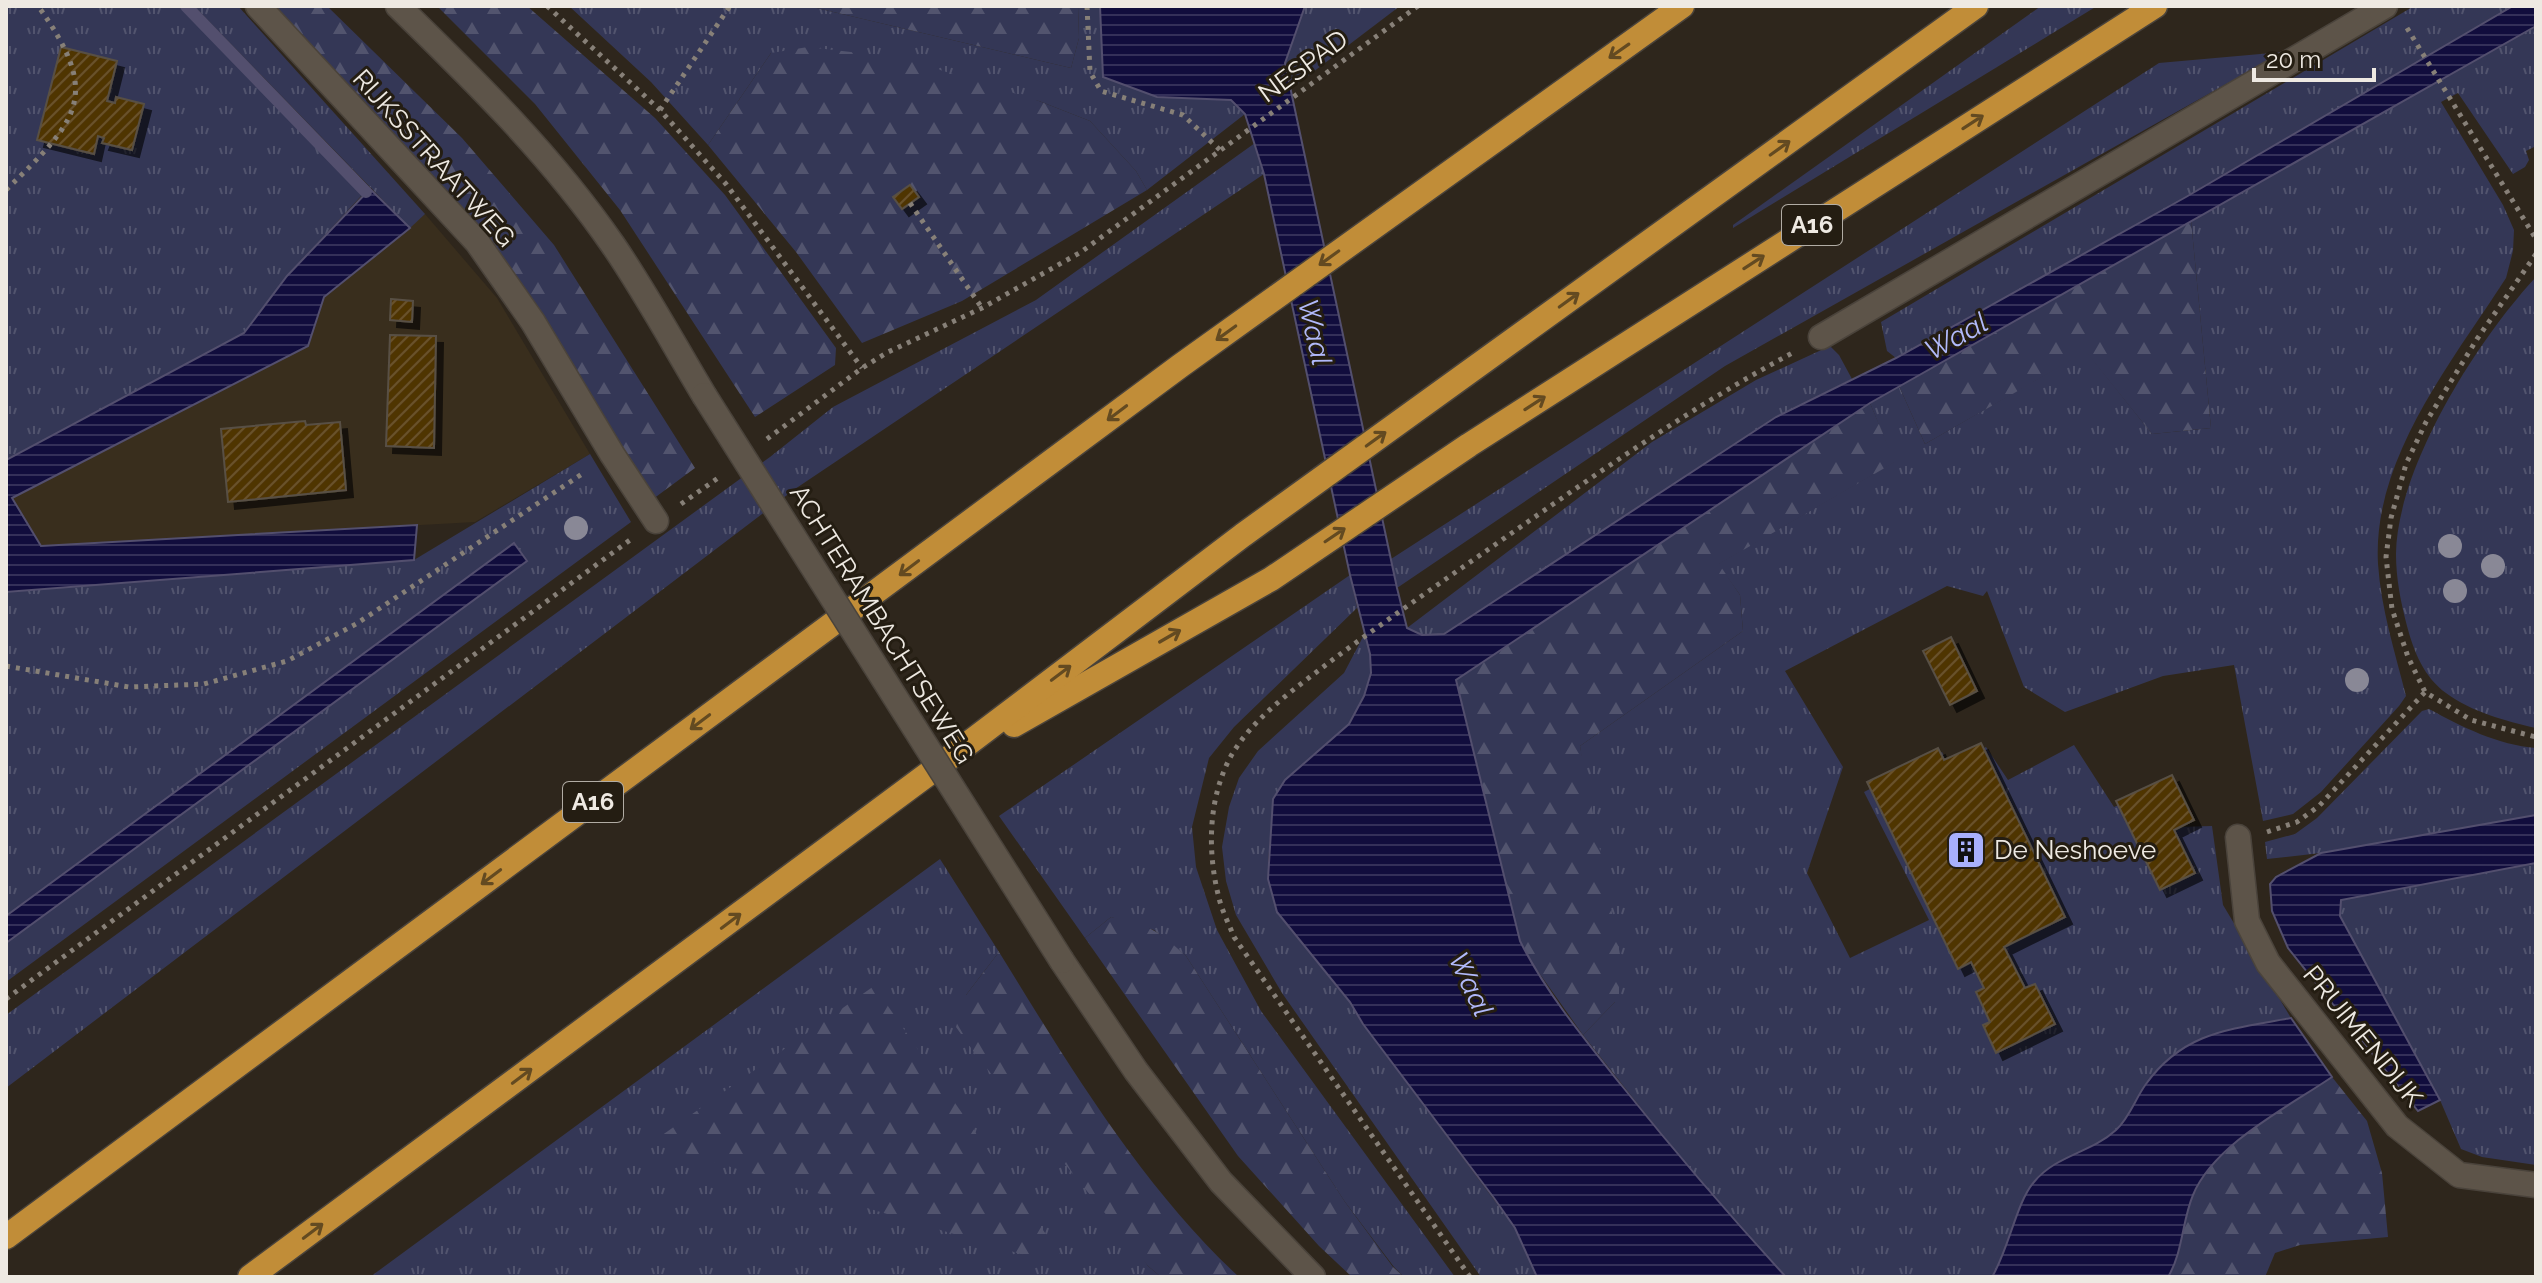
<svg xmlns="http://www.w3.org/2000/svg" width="2542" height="1283" font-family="Raleway,sans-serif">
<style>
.built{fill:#392e1d}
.grass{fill:url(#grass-tufts)}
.forest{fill:url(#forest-firs)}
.water{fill:url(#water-rules);stroke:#534f6e;stroke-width:2}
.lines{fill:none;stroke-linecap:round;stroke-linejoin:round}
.stream{stroke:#534f6e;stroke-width:12}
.building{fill:url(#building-hatch);stroke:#585044;stroke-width:2;filter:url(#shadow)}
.minor-casing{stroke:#4a433b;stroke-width:27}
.tertiary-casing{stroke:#4a433b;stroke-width:27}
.motorway-casing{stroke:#4a433b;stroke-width:27}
.path{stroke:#878078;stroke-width:5;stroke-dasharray:4 6;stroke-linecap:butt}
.minor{stroke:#5d5449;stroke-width:24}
.tertiary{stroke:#5d5449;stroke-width:24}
.motorway{stroke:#c18d38;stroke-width:24}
.tertiary-bridge-casing{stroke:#4a433b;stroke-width:27;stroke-linecap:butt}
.tertiary-bridge{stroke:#5d5449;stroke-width:24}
.tree{fill:#898896}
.oneway{stroke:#634a21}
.labels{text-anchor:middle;stroke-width:6;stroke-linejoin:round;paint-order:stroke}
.shield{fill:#241d12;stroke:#b1aca4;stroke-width:2}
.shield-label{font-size:24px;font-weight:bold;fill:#eee9e2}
.street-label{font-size:26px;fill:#eee9e2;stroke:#241d12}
.poi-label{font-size:26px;fill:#eee9e2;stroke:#241d12;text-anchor:start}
.water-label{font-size:28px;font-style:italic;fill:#b1b9fa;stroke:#241d12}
</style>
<defs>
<pattern id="grass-tufts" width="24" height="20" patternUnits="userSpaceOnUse" patternTransform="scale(2)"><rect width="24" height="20" fill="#343756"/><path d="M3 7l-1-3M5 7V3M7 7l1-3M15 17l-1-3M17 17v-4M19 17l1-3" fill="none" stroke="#52546e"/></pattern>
<pattern id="forest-firs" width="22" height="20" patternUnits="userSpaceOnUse" patternTransform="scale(2)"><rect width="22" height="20" fill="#343756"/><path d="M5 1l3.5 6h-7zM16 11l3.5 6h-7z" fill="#52546e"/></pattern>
<pattern id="water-rules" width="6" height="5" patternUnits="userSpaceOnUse" patternTransform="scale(2)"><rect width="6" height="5" fill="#110d3d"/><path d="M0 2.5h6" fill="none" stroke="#343059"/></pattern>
<pattern id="building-hatch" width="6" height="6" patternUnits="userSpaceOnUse" patternTransform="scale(2)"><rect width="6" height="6" fill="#4f3506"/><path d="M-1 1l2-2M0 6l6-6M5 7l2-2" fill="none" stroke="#69522a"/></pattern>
<filter id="shadow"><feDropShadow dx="7" dy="7" stdDeviation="0" flood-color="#0009"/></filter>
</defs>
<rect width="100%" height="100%" fill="#2e261c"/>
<polygon class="built" points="425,214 497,298 590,454 475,522 41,546 12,498 308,346 324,297"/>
<g class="grass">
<polygon points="6,6 179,6 363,194 287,276 244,333 6,460"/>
<polygon points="194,6 238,6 425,214 410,228"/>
<polygon points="569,6 808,6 1071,68 1079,38 1078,6 1100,6 1104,77 1157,97 1231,100 1245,114 1147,190 1136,171 1090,121 1039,101 771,53 708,145 651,82"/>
<polygon points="1305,6 1400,6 1292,88 1285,63"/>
<polygon points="2041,6 2097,6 1733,228 1733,225"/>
<polygon points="2414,6 2513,6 2186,197 1896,358 1887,351 1881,322"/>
<path d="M 2536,26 L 2536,146 L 2526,151 L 2529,160 L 2525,167 L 2513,174 L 2458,93 L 2441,102 L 2503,205 L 2514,230 L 2513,251 L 2506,278 C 2452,362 2372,459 2378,564 C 2381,609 2395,652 2406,696 L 2399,706 L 2321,792 L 2293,814 L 2263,821 L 2234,665 L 2163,676 L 2065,712 L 2024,687 L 1987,591 L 1983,596 L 1947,586 L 1785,671 L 1843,767 L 1807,873 L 1850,958 L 1929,920 L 1864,792 L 1942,752 L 1949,766 L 1986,747 L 2008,780 L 2074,745 L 2114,807 L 2158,787 L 2179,827 L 2212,826 L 2223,905 L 2291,1018 C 2232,1029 2184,1031 2146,1084 C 2135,1099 2130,1117 2116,1130 C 2091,1152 2057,1157 2034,1182 C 2021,1196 2017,1220 2011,1238 C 2006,1252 2000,1264 1992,1277 L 1786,1277 L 1695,1176 L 1583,1035 L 1615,1002 L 1580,746 L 1743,631 L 1740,595 L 1718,564 L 1894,462 L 1870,403 L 1899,386 L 1925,444 L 2086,351 L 2152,434 L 2211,428 L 2191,220 Z"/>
<polygon points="2283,52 1725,366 1397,588 1391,559 2159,63"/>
<polygon points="1255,143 1264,174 795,489 6,1088 6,1015 770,457 833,407 1036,300"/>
<path d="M 2536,277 L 2536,728 C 2505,721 2472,712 2446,693 C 2424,677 2414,652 2407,626 C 2401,603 2396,579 2396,554 C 2397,467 2478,339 2536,277 Z"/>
<polygon points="1830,346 1839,355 1852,379 1776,417 1444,634 1422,635 1407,628 1652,442 1756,380"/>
<polygon points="590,454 631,522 6,982 6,943 526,561 514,543 6,916 6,592 414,560"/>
<polygon points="1350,575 1357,608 1234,727 1209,758 1192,827 1196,867 1217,930 1261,1011 1455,1277 1404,1277 1394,1267 1345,1202 1186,956 1154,930 1111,917 1085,938 999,816"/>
<polygon points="1365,633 1371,654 1371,673 1364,696 1349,724 1285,780 1273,799 1268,864 1363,1024 1515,1228 1537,1277 1481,1277 1282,993 1236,915 1226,881 1222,847 1229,807 1239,778 1258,751 1344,673"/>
<path d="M 2429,709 C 2462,727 2498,745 2536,748 L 2536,815 L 2321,853 L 2267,859 L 2265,842 L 2295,834 L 2317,818 L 2422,711 Z"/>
<polygon points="940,859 999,952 966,995 1148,1266 1161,1277 370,1277"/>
<polygon points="2536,863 2536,1165 2482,1157 2461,1149 2440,1100 2340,916 2341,900 2359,895"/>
</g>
<g class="forest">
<polygon points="265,6 327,6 462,138 554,245 695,468 653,499 498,252"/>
<polygon points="437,6 527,6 655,118 725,195 836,348 835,365 755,417 620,210 535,104"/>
<polygon points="808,6 1078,6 1079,38 1071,68"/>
<polygon points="808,47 902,58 1039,101 1090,121 1136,171 1147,190 962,301 862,343 796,252 708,145 771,53"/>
<polygon points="2191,220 2211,428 2152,434 2086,352 1925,444 1899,386"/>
<polygon points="1870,403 1895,462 1719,564 1740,595 1743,631 1580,746 1623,970 1615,1002 1583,1035 1530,960 1520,941 1455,680"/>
<path d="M 1111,917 C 1147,923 1160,932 1186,956 L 1345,1202 L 1393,1267 L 1404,1277 L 1352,1277 L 1319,1246 L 1238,1156 L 1085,938 Z"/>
<path d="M 999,952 C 1068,1064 1142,1187 1239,1277 L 1161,1277 L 1148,1266 L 976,1055 L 956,1027 L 966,995 Z"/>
<polygon points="874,986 1070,1269 651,1143"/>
<path d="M 2332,1077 L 2367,1121 L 2382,1173 L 2388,1237 L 2300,1245 L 2275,1253 L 2265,1277 L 2168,1277 L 2172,1270 C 2179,1245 2183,1216 2195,1192 C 2218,1142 2288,1107 2332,1077 Z"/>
</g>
<g class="water">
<path d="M 1100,6 L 1305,6 L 1285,63 L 1397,588 L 1407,628 L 1422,635 L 1444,634 L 1776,417 L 1896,358 L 2186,197 L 2513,6 L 2536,6 L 2536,26 L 1870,403 L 1456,680 L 1520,941 C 1546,993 1586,1041 1622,1086 C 1675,1152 1729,1215 1786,1277 L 1537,1277 L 1515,1228 L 1494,1198 L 1363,1024 L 1350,1002 L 1277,912 L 1268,879 L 1273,799 L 1285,780 L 1349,724 L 1364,696 L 1371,673 L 1370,654 L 1350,575 L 1264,174 L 1245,114 L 1231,100 L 1157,97 L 1103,77 Z"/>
<polygon points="370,189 410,228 324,297 308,346 12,498 41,546 417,525 414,560 6,592 6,460 244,333 287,276"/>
<polygon points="514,543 527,561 6,943 6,916"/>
<polygon points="2536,815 2536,863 2341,900 2340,916 2440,1100 2418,1111 2288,948 2272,911 2270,884 2276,877 2321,853"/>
<path d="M 2291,1018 L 2332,1077 C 2288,1107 2214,1144 2193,1195 C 2182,1221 2183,1252 2168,1277 L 1992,1277 C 2009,1249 2016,1203 2034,1182 C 2056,1155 2091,1153 2116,1130 C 2130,1117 2135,1099 2146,1084 C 2184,1031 2232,1029 2291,1018 Z"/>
</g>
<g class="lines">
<polyline class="stream" points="186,6 366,192"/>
</g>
<g class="building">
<polygon points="61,47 117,61 107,101 115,103 116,97 144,104 132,150 102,143 104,138 98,136 94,154 37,140"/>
<polygon points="910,185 919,197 902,209 893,197"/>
<polygon points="391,299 413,301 412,322 390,320"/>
<polygon points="390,335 436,336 434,448 386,446"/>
<polygon points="305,421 306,425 340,422 346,490 228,502 221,429"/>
<polygon points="1951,637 1977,691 1950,705 1923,651"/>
<polygon points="1981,743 2065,917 2004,947 2025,988 2035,984 2055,1024 1996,1053 1983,1025 1990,1022 1976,992 1984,988 1971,962 1958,969 1867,782 1938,748 1944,760"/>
<polygon points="2172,775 2194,820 2174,830 2195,873 2160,890 2116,801"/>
</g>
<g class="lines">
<defs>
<g id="minor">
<polyline points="258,6 477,242 533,322 612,454 656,521"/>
<polyline points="1821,337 2385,6"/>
<polyline points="2238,837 2247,921 2268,963 2397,1126 2459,1175 2536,1185"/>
</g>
<g id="tertiary">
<path d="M 398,6 C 474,80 552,156 613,245 C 646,293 674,345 704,395"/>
<polyline points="1062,961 1136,1071 1221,1182 1313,1277"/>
</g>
<g id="motorway">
<polyline points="1014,725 1271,579 1469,445 2155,6"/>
<polyline points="6,1237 1180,366 1682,6"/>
<polyline points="250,1277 932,771 1243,535 1976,6"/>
</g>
</defs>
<use href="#minor" class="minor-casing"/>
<use href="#tertiary" class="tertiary-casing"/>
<use href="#motorway" class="motorway-casing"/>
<g class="path">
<polyline points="547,6 660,110 726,184 862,368"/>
<polyline points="1087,6 1090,72 1101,91 1183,115 1220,150"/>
<polyline points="2407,28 2536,239"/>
<polyline points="660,110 730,6"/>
<path d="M 6,190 C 78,120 103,96 38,6"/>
<polyline points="910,203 982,308"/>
<polyline points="2536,254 2477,339 2426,422 2406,464 2391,518 2386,557 2392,609 2408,657 2425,692 2471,720 2536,737"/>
<polyline points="767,439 862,368 888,352 982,308 1081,252 1418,6"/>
<polyline points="681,504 718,478"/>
<polyline points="6,666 129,687 204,684 287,661 356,624 585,472"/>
<polyline points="2267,832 2297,822 2319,806 2425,692"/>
<polyline points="6,999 630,540"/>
<path d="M 1470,1277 L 1234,937 C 1229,924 1222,911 1219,898 C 1207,852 1208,798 1231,756 C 1253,718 1293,690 1327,664 C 1367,634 1409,605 1450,576 C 1563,498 1674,416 1796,351"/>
</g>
<use href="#minor" class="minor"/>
<use href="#tertiary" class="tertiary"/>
<use href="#motorway" class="motorway"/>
<defs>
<polyline id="tertiary-bridge" points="704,395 1062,961"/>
</defs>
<use href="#tertiary-bridge" class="tertiary-bridge-casing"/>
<use href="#tertiary-bridge" class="tertiary-bridge"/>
</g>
<g class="tree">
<circle cx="576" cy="528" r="12"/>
<circle cx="2450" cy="546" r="12"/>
<circle cx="2493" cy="566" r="12"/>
<circle cx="2455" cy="591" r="12"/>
<circle cx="2357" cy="680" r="12"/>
</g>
<defs><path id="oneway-shaft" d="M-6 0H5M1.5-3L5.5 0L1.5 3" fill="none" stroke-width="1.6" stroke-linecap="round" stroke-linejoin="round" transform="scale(2)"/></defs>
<g class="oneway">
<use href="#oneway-shaft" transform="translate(1619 51) rotate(145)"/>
<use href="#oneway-shaft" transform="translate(1973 122) rotate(-33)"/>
<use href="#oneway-shaft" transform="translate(1780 148) rotate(-36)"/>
<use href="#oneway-shaft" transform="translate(1329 258) rotate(144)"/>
<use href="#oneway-shaft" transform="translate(1754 262) rotate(-33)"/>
<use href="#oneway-shaft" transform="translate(1569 300) rotate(-36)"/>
<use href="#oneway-shaft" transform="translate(1226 333) rotate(144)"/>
<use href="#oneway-shaft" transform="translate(1535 403) rotate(-33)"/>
<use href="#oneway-shaft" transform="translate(1117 413) rotate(143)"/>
<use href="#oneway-shaft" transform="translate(1376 439) rotate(-36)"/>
<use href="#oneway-shaft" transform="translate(1335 535) rotate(-34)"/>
<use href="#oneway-shaft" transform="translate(909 568) rotate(143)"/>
<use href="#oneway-shaft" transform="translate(1170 636) rotate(-30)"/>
<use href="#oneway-shaft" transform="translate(1061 673) rotate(-37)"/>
<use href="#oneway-shaft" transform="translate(700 722) rotate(143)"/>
<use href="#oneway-shaft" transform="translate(491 877) rotate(143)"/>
<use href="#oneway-shaft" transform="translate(731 921) rotate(-37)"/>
<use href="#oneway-shaft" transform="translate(522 1076) rotate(-37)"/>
<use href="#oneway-shaft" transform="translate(313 1231) rotate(-37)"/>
</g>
<defs>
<symbol id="building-square" viewBox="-11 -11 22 22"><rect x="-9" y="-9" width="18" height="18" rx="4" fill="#a8b0fc" stroke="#241d12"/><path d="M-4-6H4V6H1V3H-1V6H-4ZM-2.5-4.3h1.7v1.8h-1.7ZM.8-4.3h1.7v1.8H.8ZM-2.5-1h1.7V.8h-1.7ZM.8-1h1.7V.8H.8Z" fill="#111"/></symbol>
</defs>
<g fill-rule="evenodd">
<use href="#building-square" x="1944" y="828" width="44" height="44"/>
</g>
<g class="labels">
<g class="shield">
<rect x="1782" y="205" width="60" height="40" rx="6"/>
<rect x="563" y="782" width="60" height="40" rx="6"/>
</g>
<g class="shield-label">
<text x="1812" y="233">A16</text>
<text x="593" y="810">A16</text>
</g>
<g class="street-label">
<text transform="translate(1303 66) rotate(-36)" y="9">NESPAD</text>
<text transform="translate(434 158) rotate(48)" y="9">RIJKSSTRAATWEG</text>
<text transform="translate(882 624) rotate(58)" y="9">ACHTERAMBACHTSEWEG</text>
<text transform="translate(2363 1036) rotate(51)" y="9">PRUIMENDIJK</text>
</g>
<g class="poi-label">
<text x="1994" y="859">De Neshoeve</text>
</g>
<g class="water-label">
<text transform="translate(1315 332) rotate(77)" y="10">Waal</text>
<text transform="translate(1956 336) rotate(-29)" y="10">Waal</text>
<text transform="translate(1471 984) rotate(65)" y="10">Waal</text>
</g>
</g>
<rect width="2542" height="1283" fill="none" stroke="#eee9e2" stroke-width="16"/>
<path d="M2254 68v12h120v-12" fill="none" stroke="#eee9e2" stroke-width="4"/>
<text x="2266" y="68" font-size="24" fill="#eee9e2" stroke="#241d12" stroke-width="6" paint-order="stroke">20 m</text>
</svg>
